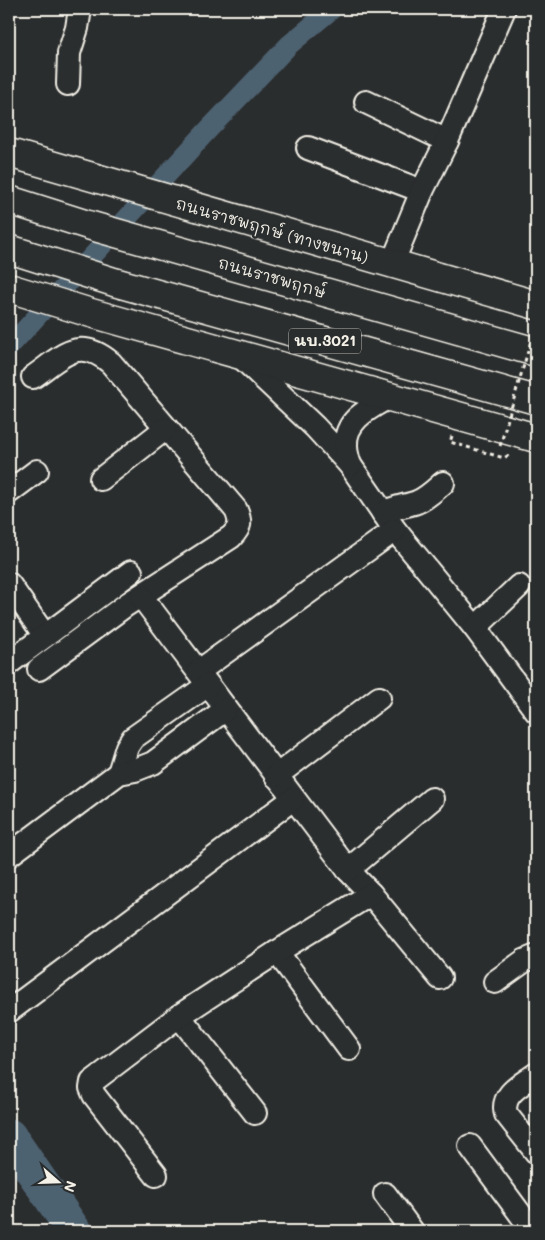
<svg xmlns="http://www.w3.org/2000/svg" width="545" height="1240" font-family="Mali,'Playpen Sans Thai',sans-serif">
<style>
.lines{fill:none;stroke-linecap:round;stroke-linejoin:round}
.canal{stroke:#4e6271;stroke-width:20}
.river{stroke:#4e6271;stroke-width:35}
.minor-casing{stroke:#f4f1e8;stroke-width:26}
.major-casing{stroke:#f4f1e8;stroke-width:31}
.path{stroke:#f4f1e8;stroke-width:3;stroke-dasharray:4 4;stroke-linecap:butt}
.minor{stroke:#2a2d2e;stroke-width:22}
.major{stroke:#2a2d2e;stroke-width:28}
.path-bridge{stroke:#f4f1e8;stroke-width:3;stroke-dasharray:4 4;stroke-linecap:butt}
.labels{text-anchor:middle;stroke-width:5;stroke-linejoin:round;paint-order:stroke}
.shield{fill:#2a2d2e;stroke:#b7b6b0;stroke-width:1}
.shield-label{font-size:15px;font-weight:bold;fill:#f4f1e8}
.street-label{font-size:16px;fill:#f4f1e8;stroke:#2a2d2e}
</style>
<rect width="100%" height="100%" fill="#2a2d2e"/>
<filter id="ink" filterUnits="userSpaceOnUse"><feTurbulence type="fractalNoise" baseFrequency=".02" numOctaves="2"/><feDisplacementMap in="SourceGraphic" scale="10" xChannelSelector="R" yChannelSelector="G"/><feConvolveMatrix kernelMatrix="1 2 1 2 8 2 1 2 1" color-interpolation-filters="sRGB"/></filter>
<g filter="url(#ink)">
<g class="lines">
<polyline class="canal" points="9,347 207,131 289,45 332,9"/>
<polyline class="river" points="9,1136 74,1231"/>
<defs>
<g id="minor">
<polyline points="68,84 69,53 77,28 80,9"/>
<polyline points="366,102 447,141"/>
<polyline points="308,148 422,191"/>
<polyline points="392,264 422,191 447,141 504,9"/>
<polyline points="239,355 315,427 350,465 395,530 475,628 536,711"/>
<path d="M 33,377 C 62,357 78,335 111,363 L 236,510 C 241,522 241,527 231,537 L 126,605 L 39,669"/>
<path d="M 350,465 C 348,459 346,452 346,446 C 344,419 372,407 391,396"/>
<polyline points="101,479 165,429"/>
<polyline points="9,492 37,471"/>
<path d="M 383,513 C 394,507 406,506 417,502 C 427,498 435,490 443,483"/>
<polyline points="9,584 45,636"/>
<polyline points="141,596 348,870 371,894 440,978"/>
<polyline points="475,628 519,586"/>
<polyline points="9,663 131,572"/>
<polyline points="199,671 395,530"/>
<polyline points="119,773 127,747 133,738 208,685"/>
<polyline points="276,776 379,698"/>
<polyline points="9,855 119,773 135,770 153,763 226,709"/>
<polyline points="348,870 432,799"/>
<polyline points="277,952 349,1049"/>
<polyline points="495,982 524,961 536,956"/>
<polyline points="9,1011 293,799"/>
<polyline points="179,1016 255,1113"/>
<path d="M 536,1074 C 523,1084 500,1094 506,1114 L 536,1152"/>
<polyline points="470,1146 533,1231"/>
<polyline points="156,1175 94,1095 91,1088 92,1082 179,1016 277,952 371,894"/>
<polyline points="385,1194 412,1231"/>
</g>
<g id="major">
<polyline points="9,153 536,305"/>
<polyline points="9,200 88,225 536,352"/>
<polyline points="9,249 114,282 536,400"/>
<polyline points="9,288 91,313 536,438"/>
</g>
</defs>
<use href="#minor" class="minor-casing"/>
<use href="#major" class="major-casing"/>
<polyline class="path" points="452,436 450,442 504,458 509,455"/>
<use href="#minor" class="minor"/>
<use href="#major" class="major"/>
<polyline class="path-bridge" points="500,446 536,324"/>
</g>
</g>
<g class="labels">
<rect class="shield" x="289" y="328.5" width="72" height="25" rx="4"/>
<g class="shield-label">
<text x="325" y="346">นบ.3021</text>
</g>
<g class="street-label">
<text transform="translate(272 230) rotate(16)" y="6">ถนนราชพฤกษ์ (ทางขนาน)</text>
<text transform="translate(272 277) rotate(16)" y="6">ถนนราชพฤกษ์</text>
</g>
</g>
<rect width="545" height="1240" fill="none" stroke="#2a2d2e" stroke-width="30"/>
<rect x="15" y="15" width="515" height="1210" fill="none" stroke="#f4f1e8" stroke-width="2" filter="url(#ink)"/>
<g transform="translate(58 1182) rotate(110)" stroke="#2a2d2e" stroke-width="4" paint-order="stroke">
<path d="M0-4L9 19L0 12L-9 19Z" fill="#f4f1e8"/>
<text y="-8" font-size="14" font-weight="bold" text-anchor="middle" fill="#f4f1e8">N</text>
</g>
</svg>
